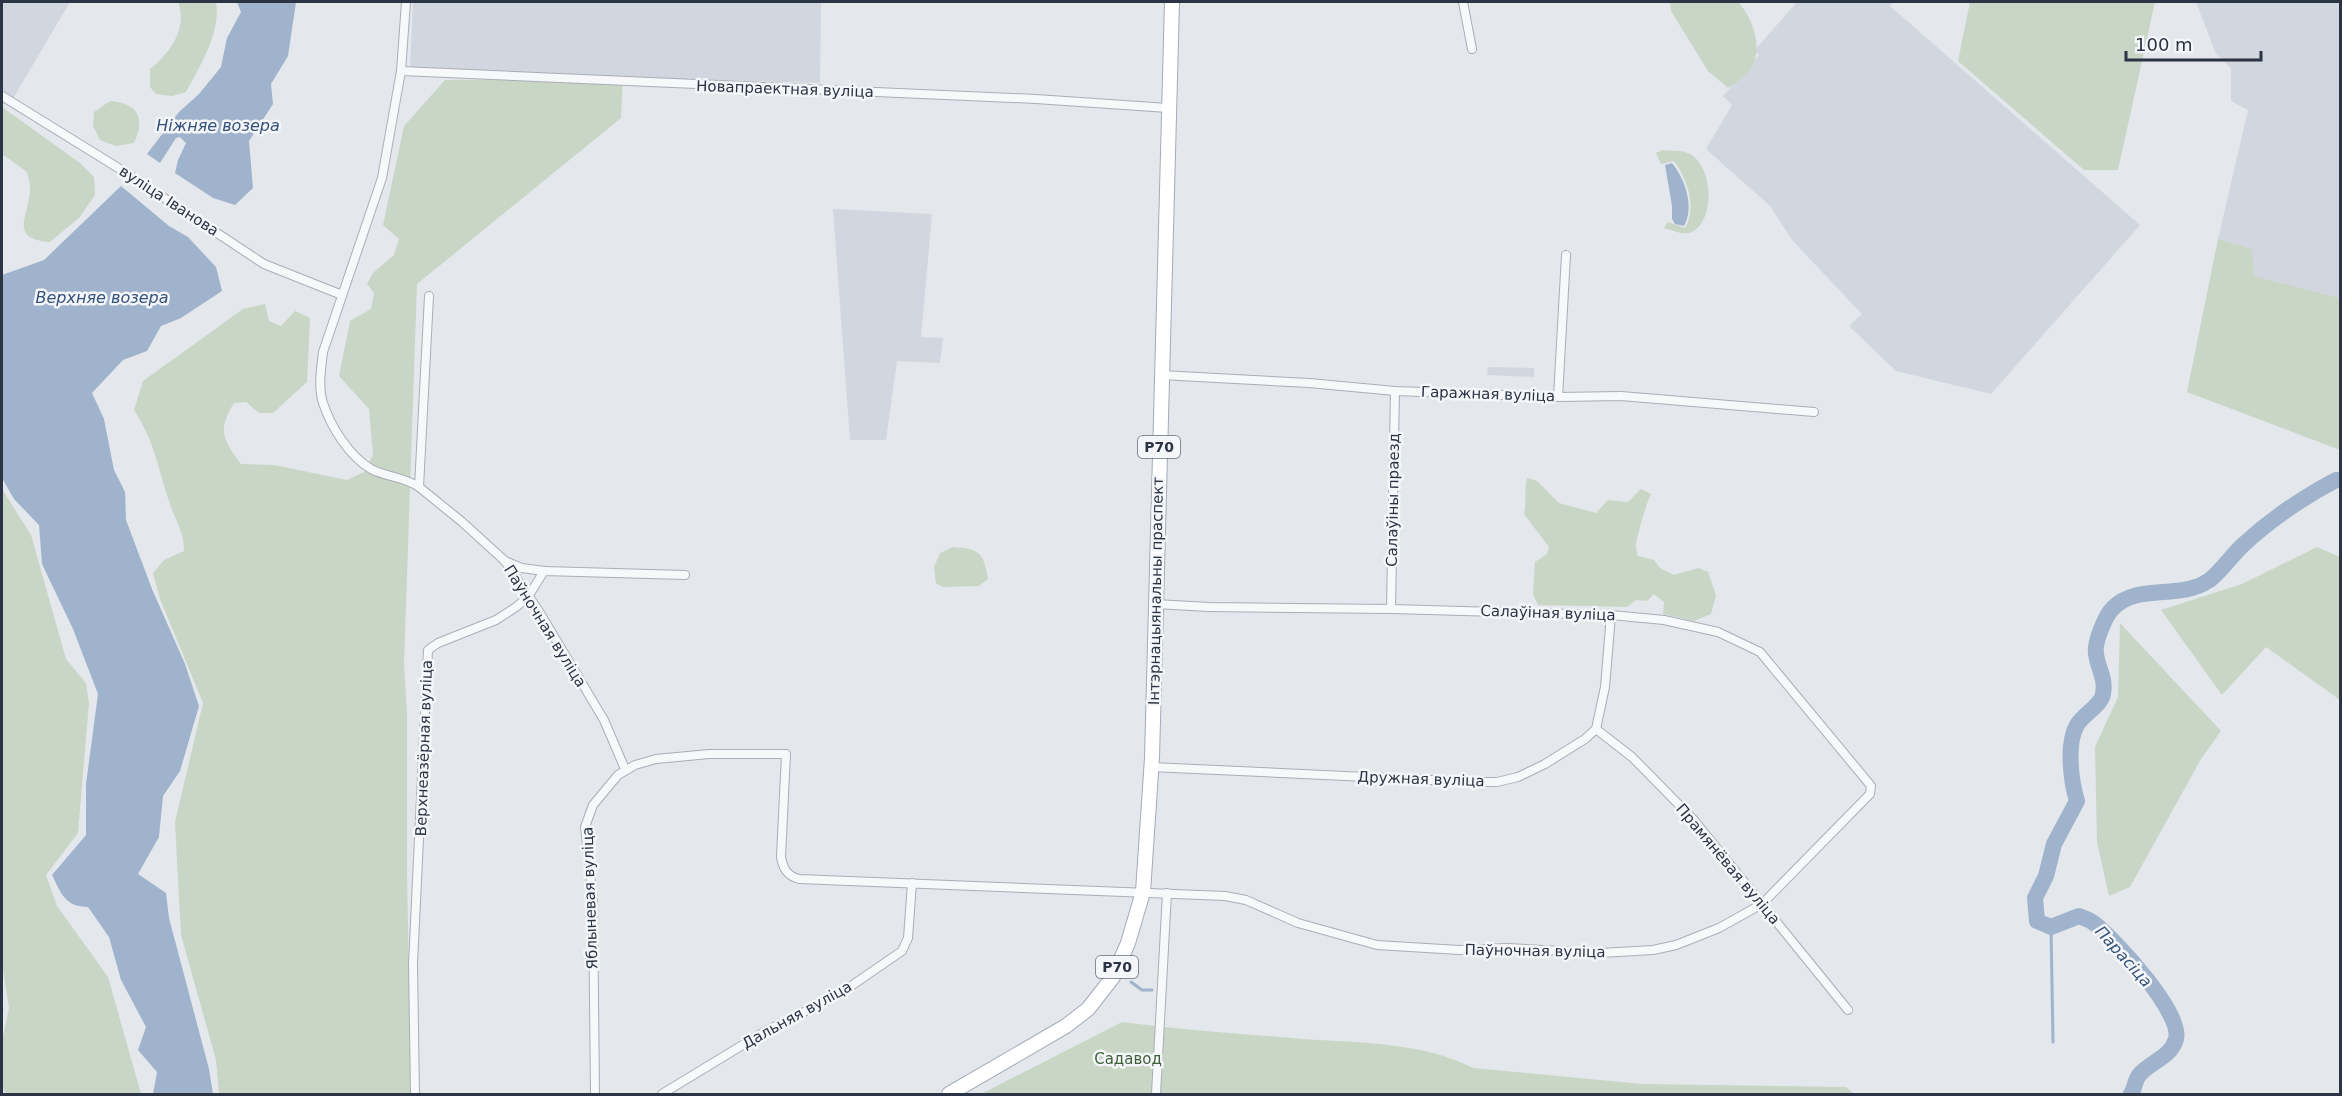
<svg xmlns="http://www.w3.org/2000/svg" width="2342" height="1096" font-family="'DejaVu Sans',sans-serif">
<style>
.built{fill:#d2d6de}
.green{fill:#c9d6c5}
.water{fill:#9fb4cc}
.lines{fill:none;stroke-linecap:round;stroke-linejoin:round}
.stream{stroke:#9fb4cc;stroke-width:3}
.river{stroke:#9fb4cc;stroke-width:16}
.minor-casing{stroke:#a9aeb7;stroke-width:10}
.primary-casing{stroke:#a3abb8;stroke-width:16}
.minor{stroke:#f7f8fa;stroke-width:8}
.primary{stroke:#fff;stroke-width:14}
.labels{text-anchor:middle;stroke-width:5;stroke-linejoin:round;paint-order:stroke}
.shield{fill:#f4f6f9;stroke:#676e7b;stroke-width:1.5}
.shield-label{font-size:14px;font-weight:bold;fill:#2b3445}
.street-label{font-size:15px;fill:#2b3445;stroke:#f4f6f9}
.park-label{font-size:15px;fill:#3f6138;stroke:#f4f6f9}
.water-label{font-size:16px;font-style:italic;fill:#34527a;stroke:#f4f6f9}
</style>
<rect width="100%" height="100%" fill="#e4e7ec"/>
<g class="built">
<polygon points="2,2 70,2 9,105 2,101"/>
<polygon points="413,2 821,2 820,83 623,78 410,68"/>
<polygon points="1797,2 1893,2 1890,6 2140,225 1991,394 1896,371 1849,326 1862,314 1792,240 1770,206 1706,149 1732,105 1723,96 1759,55 1754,51"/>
<polygon points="2196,2 2340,2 2340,298 2253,276 2252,249 2218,239 2248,110 2231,101 2231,68 2216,54"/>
<polygon points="833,209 932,214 921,337 943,338 940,363 897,361 886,440 850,440"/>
<polygon points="1488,367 1534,368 1534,377 1487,375"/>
</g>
<g class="green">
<path d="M 178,2 L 216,2 C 221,33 200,66 186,92 L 172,96 L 156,94 L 150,87 L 150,69 C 170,53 188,29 178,2 Z"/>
<path d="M 1670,2 L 1738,2 C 1754,19 1765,53 1748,73 C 1742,79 1734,83 1728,88 L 1708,71 L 1671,11 Z"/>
<polygon points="1970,2 2155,2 2118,170 2084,170 1958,61"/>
<path d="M 623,78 L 621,118 L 417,284 L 404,663 L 407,716 L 407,873 L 411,1094 L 219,1094 L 216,1060 L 181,935 L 175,822 L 203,703 L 160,599 L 153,573 L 164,560 L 184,551 C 184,532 177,524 171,507 C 158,470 156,444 134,410 L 143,381 L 243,309 L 265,304 L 269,321 L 281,326 L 295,311 L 310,318 L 307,382 L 273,413 L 259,413 L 246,402 L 234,403 C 217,430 223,440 241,464 L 274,465 L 347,480 L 364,472 L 373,455 L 369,409 L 339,376 L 350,321 L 371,309 L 374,293 L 367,284 L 373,273 L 394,255 L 399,239 L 383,225 L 404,126 L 445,80 Z"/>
<path d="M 110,101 C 137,103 146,117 134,143 L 116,146 L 100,140 L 93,126 L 94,112 Z"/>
<path d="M 2,107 L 80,163 L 94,177 L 95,195 L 79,218 L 50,242 C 6,239 31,213 30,187 C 30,182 28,177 27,172 L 2,154 Z"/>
<path d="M 1662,150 C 1669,151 1678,150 1685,152 C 1713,160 1717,219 1692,232 C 1684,236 1672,230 1664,228 L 1668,222 L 1685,228 C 1697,208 1688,180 1674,161 L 1661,164 L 1656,153 Z"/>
<polygon points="2218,239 2252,249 2254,276 2340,298 2340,450 2187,392"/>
<path d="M 1527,478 L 1537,481 L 1559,503 L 1596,513 L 1608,500 L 1628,502 L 1641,489 L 1651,494 C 1648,498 1635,542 1636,546 C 1636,550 1637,553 1638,556 L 1654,560 L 1660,568 L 1674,575 L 1698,568 L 1708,572 L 1716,595 L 1711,614 L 1694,621 L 1663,614 L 1664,602 L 1654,594 L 1647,601 L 1636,600 L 1627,607 L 1538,605 L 1533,594 L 1535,562 L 1547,554 L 1549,547 L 1524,514 C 1527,502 1524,490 1527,478 Z"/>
<polygon points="2,489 31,535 66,659 86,683 89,703 78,833 46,875 57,906 108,977 141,1094 6,1094 2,1087 2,1041 9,1008 2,964"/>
<path d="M 953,547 C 980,549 983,552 988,579 L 979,586 L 942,587 L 936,583 L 934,567 L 940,553 Z"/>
<polygon points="2317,547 2340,557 2340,700 2266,647 2222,695 2161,610 2242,584"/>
<polygon points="2120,623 2221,731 2201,759 2130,887 2109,896 2097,842 2095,747 2118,697"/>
<path d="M 1122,1022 C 1182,1030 1243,1034 1303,1039 C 1359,1043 1423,1042 1473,1068 L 1642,1084 L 1846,1087 L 1854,1094 L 981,1094 Z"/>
</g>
<g class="water">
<polygon points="237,2 296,2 288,56 271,84 273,104 249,141 253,188 235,205 213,198 175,173 178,160 186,143 180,137 176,138 160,163 147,154 179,112 199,94 221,67 227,38 241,12"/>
<path d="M 1672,163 C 1685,179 1695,207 1684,226 L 1675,224 L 1672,219 L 1672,206 L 1665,165 Z"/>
<path d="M 121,186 L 169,226 L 188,237 L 216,267 L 222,291 L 181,318 L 161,326 L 147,351 L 123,360 L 92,393 L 104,419 L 114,470 L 125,492 L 126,520 L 152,589 L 185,664 L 199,706 L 180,771 L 163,796 L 159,837 L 138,874 L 166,893 L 169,918 L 209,1069 L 213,1094 L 153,1094 L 157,1072 L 138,1050 L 146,1027 L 121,980 L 109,937 L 88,907 C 65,907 61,893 52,875 L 86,835 L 86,784 L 98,694 L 73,629 L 42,564 L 39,525 L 14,499 L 2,478 L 2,275 L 44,260 Z"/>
</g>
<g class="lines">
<g class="stream">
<polyline points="2051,927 2053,1042"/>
<polyline points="1131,982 1142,990 1152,990"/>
</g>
<path class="river" d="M 2131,1094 C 2135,1088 2135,1079 2140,1074 C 2152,1061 2171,1057 2176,1039 C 2183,1013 2116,941 2095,924 C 2091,920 2084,918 2079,916 L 2051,927 L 2037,921 L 2035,898 L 2046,876 L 2054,844 L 2077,801 C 2071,781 2066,744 2077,725 C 2083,714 2101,706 2103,694 C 2106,678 2098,669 2096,654 C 2094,643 2105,616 2113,608 C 2137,583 2180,600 2208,581 C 2218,575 2232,555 2243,545 C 2271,519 2302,498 2336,480 L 2340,480"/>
<defs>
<g id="minor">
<path d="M 406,2 L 401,71 L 382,178 L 323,352 C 321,369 318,387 323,403 C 331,427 349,456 371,469 C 386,477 405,477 419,487"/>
<polyline points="1463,2 1472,49"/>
<polyline points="401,71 1036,99 1168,108"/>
<polyline points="2,96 128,174 264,264 342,295"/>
<polyline points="429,296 419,487 461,521 505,561 540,613 604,720 625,769"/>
<polyline points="1161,375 1309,383 1395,391 1558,397 1621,396 1814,412"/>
<polyline points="1558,397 1566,255"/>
<polyline points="505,561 522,568 544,571"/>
<polyline points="1391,609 1395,391"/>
<polyline points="1596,729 1632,757 1693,819 1848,1010"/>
<polyline points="1151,767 1474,782 1497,782 1518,777 1545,764 1585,739 1596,729 1605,687 1611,615"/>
<polyline points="415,1094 413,964 428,650 438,643 496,620 516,607 528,597 544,571 685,575"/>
<path d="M 595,1094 L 593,901 L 585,827 L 593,805 L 618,775 L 635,765 L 656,759 L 709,754 L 786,754 L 781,857 C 783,868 787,876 799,879 L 1225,896 L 1246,900 L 1298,923 L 1377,945 L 1459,950 L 1507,948 L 1601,953 L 1653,950 L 1676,945 L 1719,928 L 1762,904 L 1870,794 L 1871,786 L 1862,775 L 1760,652 L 1718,632 L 1664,620 L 1611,615 L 1391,609 L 1209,607 L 1155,604"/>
<polyline points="662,1094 764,1032 838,995 902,951 908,938 912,883"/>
<polyline points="1156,1094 1167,893"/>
</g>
<polyline id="primary" points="949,1094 1066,1026 1088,1009 1113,977 1128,943 1143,892 1152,758 1172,2"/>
</defs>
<use href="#minor" class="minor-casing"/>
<use href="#primary" class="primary-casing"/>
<use href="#minor" class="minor"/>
<use href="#primary" class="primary"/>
</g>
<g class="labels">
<g class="shield">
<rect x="1138" y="436" width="42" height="22" rx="4.5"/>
<rect x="1096" y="956" width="42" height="22" rx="4.5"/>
</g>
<g class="shield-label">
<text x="1159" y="452">Р70</text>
<text x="1117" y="972">Р70</text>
</g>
<g class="street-label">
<text transform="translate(785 89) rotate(2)" y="5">Новапраектная вуліца</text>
<text transform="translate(169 201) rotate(33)" y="5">вуліца Іванова</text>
<text transform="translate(1488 394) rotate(2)" y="5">Гаражная вуліца</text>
<text transform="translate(1393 500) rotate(-89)" y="5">Салаўіны праезд</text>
<text transform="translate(1156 591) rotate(-89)" y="5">Інтэрнацыянальны праспект</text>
<text transform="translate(1548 613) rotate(2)" y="5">Салаўіная вуліца</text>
<text transform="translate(545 626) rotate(58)" y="5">Паўночная вуліца</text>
<text transform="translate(424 748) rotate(-88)" y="5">Верхнеазёрная вуліца</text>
<text transform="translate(1421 779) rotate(2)" y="5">Дружная вуліца</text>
<text transform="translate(1728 864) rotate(50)" y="5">Прамянёвая вуліца</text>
<text transform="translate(590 898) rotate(-92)" y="5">Яблыневая вуліца</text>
<text transform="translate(1535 951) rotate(1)" y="5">Паўночная вуліца</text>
<text transform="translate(797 1015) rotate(-29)" y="5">Дальняя вуліца</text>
</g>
<g class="park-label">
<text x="1128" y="1064">Садавод</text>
</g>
<g class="water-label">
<text x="218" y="131">Ніжняе возера</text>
<text x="102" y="303">Верхняе возера</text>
<text transform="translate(2124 956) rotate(48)" y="6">Парасіца</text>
</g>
</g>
<rect width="2342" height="1096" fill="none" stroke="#2b3445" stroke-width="6"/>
<path d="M2126 51v9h135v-9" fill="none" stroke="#2b3445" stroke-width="3"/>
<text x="2135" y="51" font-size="18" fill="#2b3445" stroke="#f4f6f9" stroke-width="4.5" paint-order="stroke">100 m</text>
</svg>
